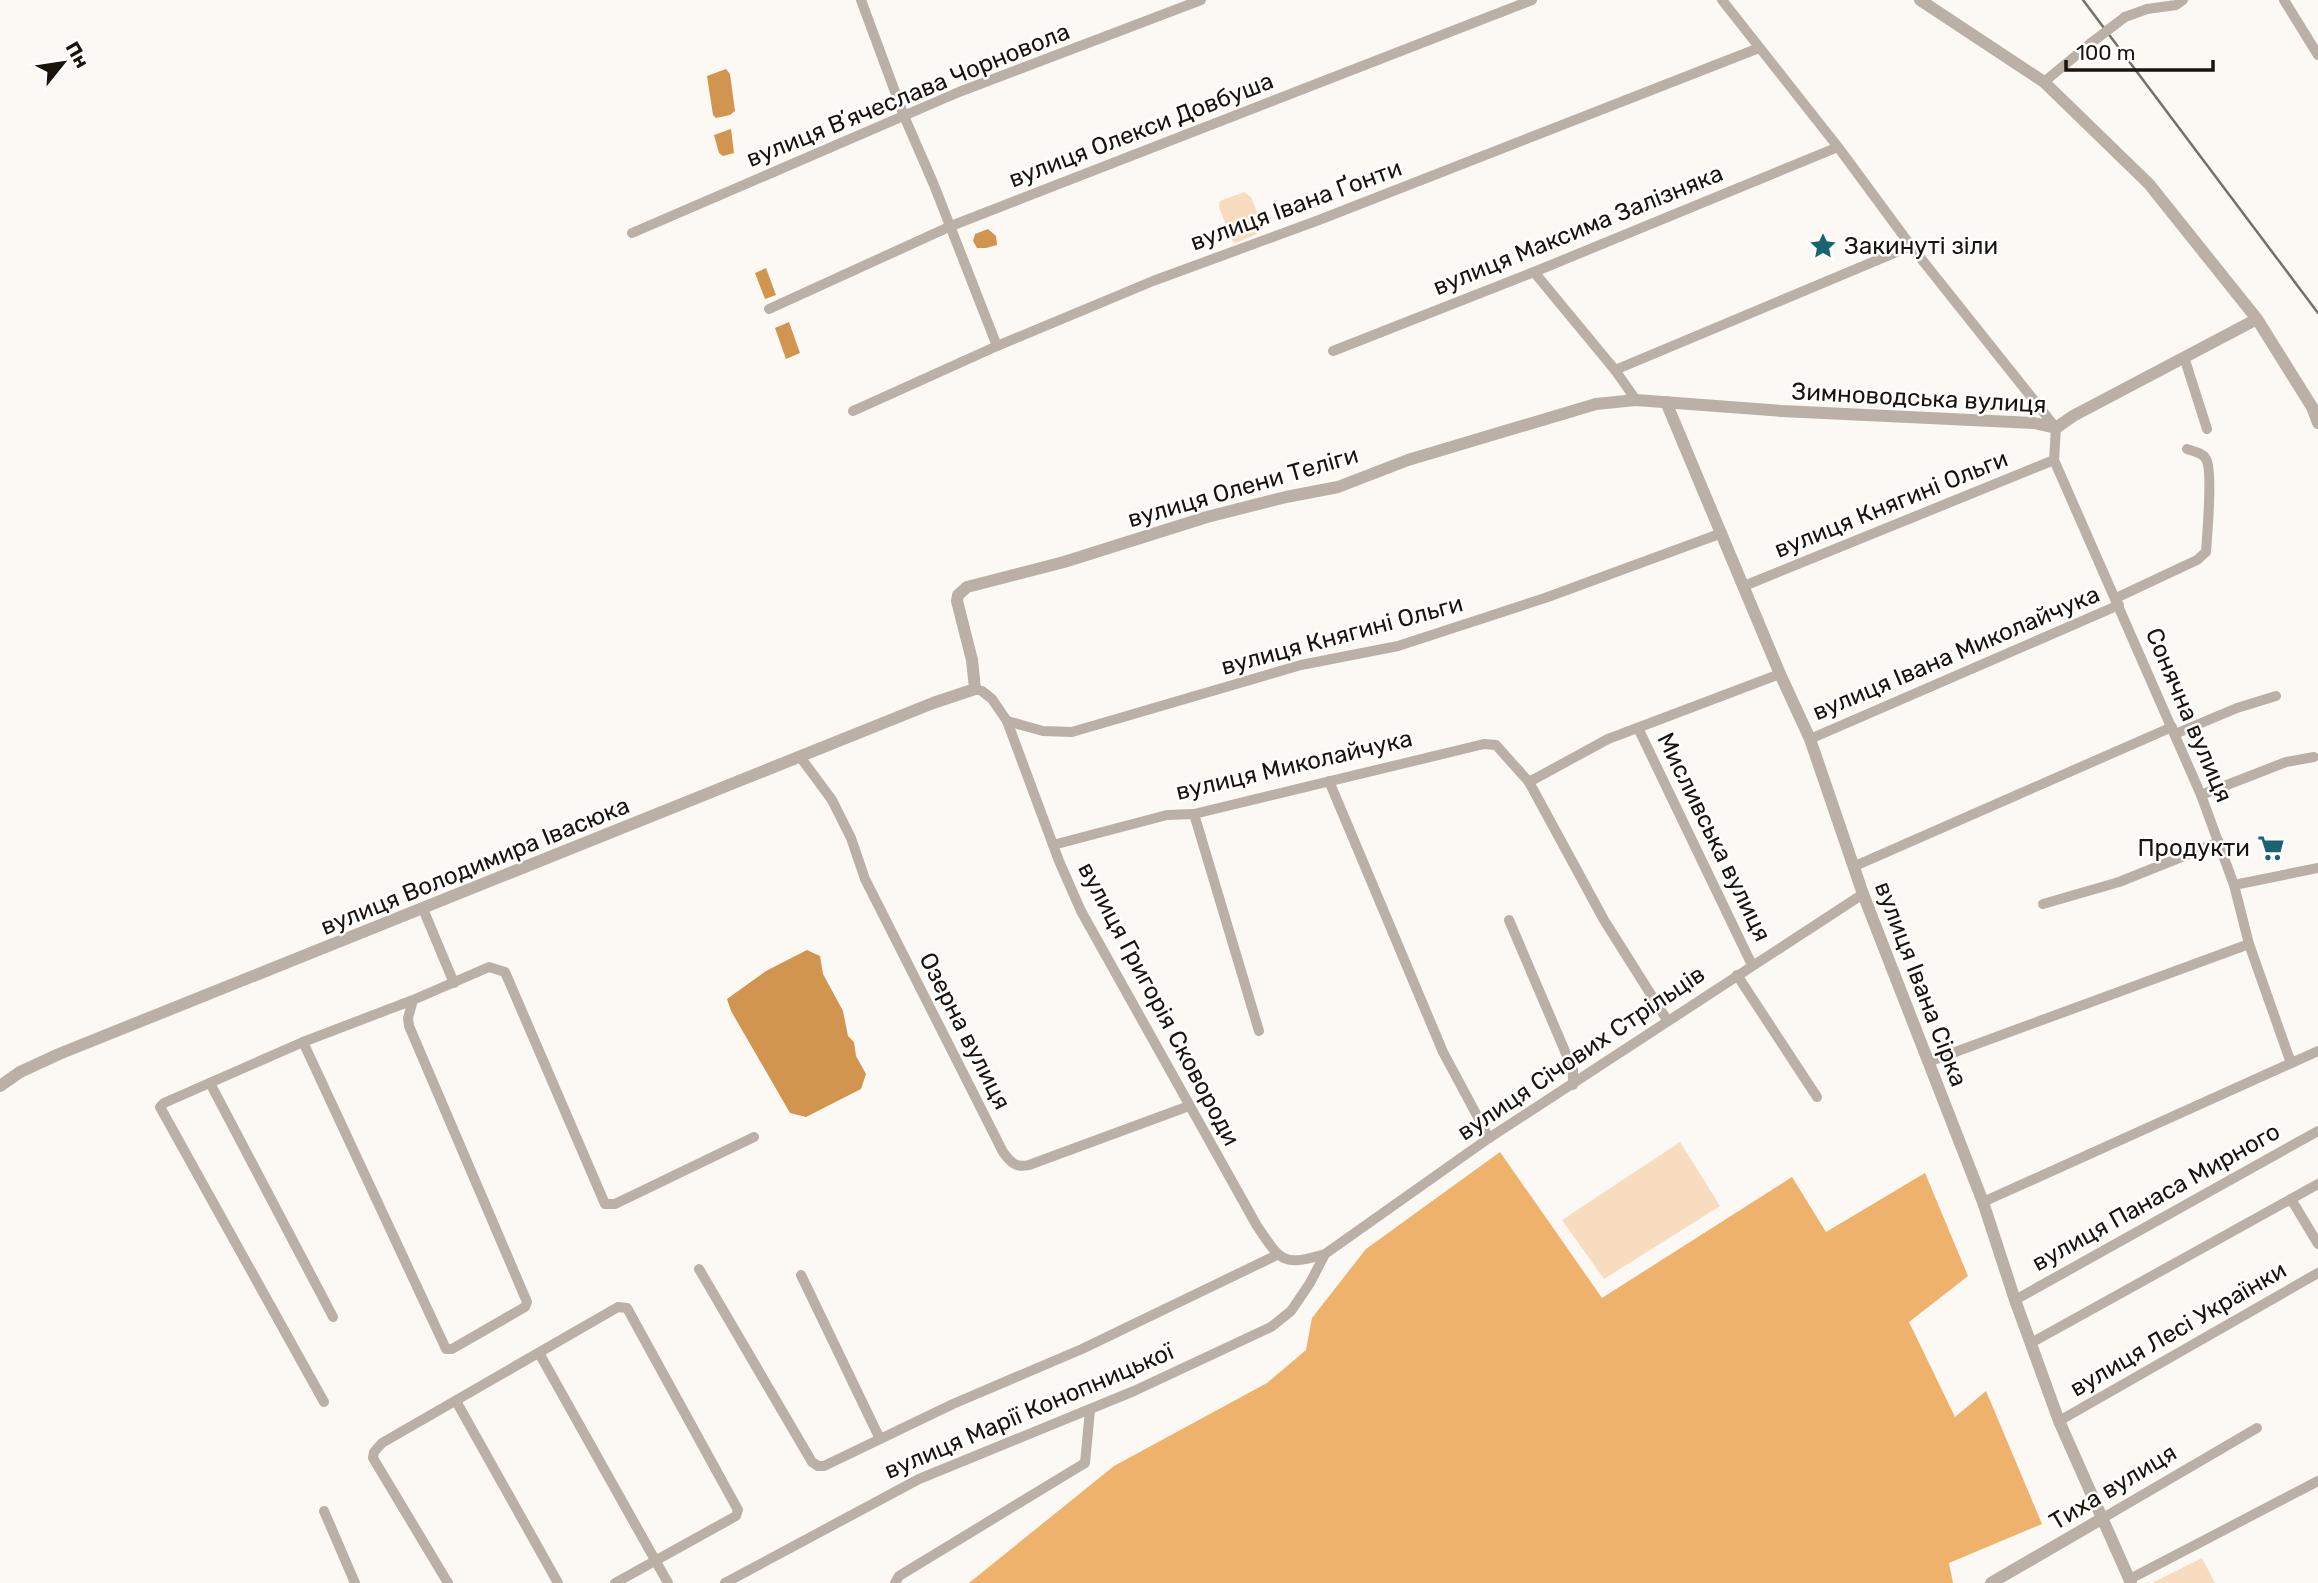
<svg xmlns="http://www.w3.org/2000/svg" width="2318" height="1583" font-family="Rubik,sans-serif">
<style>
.green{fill:#f8dcbf}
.forest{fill:#efb26c}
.water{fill:#d19550}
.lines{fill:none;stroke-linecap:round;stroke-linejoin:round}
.minor{stroke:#bab0a7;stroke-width:10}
.tertiary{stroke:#bab0a7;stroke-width:12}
.rail{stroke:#757069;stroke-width:2.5}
.minor-bridge{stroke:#bab0a7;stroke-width:10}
.labels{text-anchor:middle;stroke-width:5;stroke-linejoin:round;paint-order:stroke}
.street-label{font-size:24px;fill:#1b140c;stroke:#fff}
.poi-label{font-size:24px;fill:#1b140c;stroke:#fff;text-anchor:start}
</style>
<rect width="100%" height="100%" fill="#fcf8f3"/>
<g class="green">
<polygon points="1244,192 1251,197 1263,227 1261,232 1236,243 1232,241 1219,207 1220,201"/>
<polygon points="1680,1142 1720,1206 1604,1279 1562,1220"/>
<polygon points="2202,1558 2215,1583 2152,1583"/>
</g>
<polygon class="forest" points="1500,1152 1602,1298 1792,1177 1826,1232 1925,1173 1968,1276 1909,1322 1955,1417 1986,1391 2042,1524 1949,1563 1953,1583 969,1583 1114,1466 1267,1383 1306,1350 1312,1318 1366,1249"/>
<g class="water">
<polygon points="726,69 730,74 735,111 730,115 716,118 713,115 707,76"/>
<polygon points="731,129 734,153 723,156 719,153 714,135"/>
<polygon points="988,229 996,236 997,245 986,248 977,248 973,241 975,234"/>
<polygon points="766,268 776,295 765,299 755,273"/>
<polygon points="789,322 800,353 786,359 775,328"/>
<polygon points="807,950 820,956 823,974 843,1011 848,1036 854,1042 856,1056 866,1074 861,1089 806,1117 790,1113 731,1011 727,999 766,971"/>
</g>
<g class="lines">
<g class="minor">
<polyline points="861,0 904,116 934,185 997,346"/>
<polyline points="1722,0 1838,147 1911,246 2056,428 2054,460 2201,795 2234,885 2249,944 2291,1063"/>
<polyline points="2284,0 2318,55"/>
<polyline points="2125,17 2147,9 2176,5 2183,0"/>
<polyline points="2044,82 2091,43"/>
<polyline points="632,233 959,92 1201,0"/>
<polyline points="1534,272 1615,370 1636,400"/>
<polyline points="769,309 951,226 1532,0"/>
<polyline points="1333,351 1534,272 1838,147"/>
<polyline points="2184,357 2207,429"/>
<polyline points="1615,370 1911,246"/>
<polyline points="853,411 997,346 1153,281 1319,220 1759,48"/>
<polyline points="1744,586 2054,460"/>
<path d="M 2116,598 L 2197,560 L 2206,552 C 2207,537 2213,470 2206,459 C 2203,453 2193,451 2187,449"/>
<path d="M 975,689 L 982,691 L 992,699 L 1007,721 L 1059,861 L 1081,911 L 1257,1226 C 1281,1261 1282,1267 1325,1254 L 1489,1138 L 1863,894"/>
<polyline points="1007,721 1043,731 1072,732 1301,665 1398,646 1545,598 1722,533"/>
<polyline points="1638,728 1752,965"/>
<polyline points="2175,734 2237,708 2276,696"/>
<polyline points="1810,739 2119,605"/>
<path d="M 801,758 L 832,800 L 851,838 L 865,879 L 1003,1152 C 1011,1163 1016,1168 1029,1165 L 1189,1106"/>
<polyline points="1329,781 1443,1052 1489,1138"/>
<polyline points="1529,782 1608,739 1780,674"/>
<polyline points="2201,795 2286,762 2314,757"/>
<polyline points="1194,814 1259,1031"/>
<polyline points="1053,845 1167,815 1194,814 1484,744 1496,745 1529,782 1604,920 1667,1020"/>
<polyline points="1855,866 2172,727"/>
<polyline points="2234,885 2318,868"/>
<polyline points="2043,904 2119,882 2219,842"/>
<polyline points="423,909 454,983"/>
<polyline points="1509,920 1573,1070 1573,1085"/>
<polyline points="1737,975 1817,1097"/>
<polyline points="413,1000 408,1018 409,1026 527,1302 525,1307 452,1349 446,1349 303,1042 413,1000 489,967 505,972 605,1204 615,1204 754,1137"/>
<polyline points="303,1042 164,1103 160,1107 324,1402"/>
<polyline points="1928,1062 2249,944"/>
<polyline points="210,1083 333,1317"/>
<polyline points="2291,1199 2318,1244"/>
<polyline points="1983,1202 2318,1051"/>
<polyline points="699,1269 812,1462 818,1466 824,1466 953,1404 1082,1349 1277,1255"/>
<polyline points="801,1275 880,1439"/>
<polyline points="2015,1300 2318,1131"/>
<polyline points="2031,1343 2318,1184"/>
<polyline points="539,1353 668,1583"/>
<polyline points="456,1401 558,1583"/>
<polyline points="2059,1421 2318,1273"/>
<polyline points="324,1511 355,1583"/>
<polyline points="2103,1518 2257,1428"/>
<polyline points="2130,1579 2318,1481"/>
<polyline points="448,1583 373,1458 374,1452 382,1443 618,1307 627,1308 738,1510 736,1516 615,1583"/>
<polyline points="725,1583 919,1479 1134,1391 1271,1327 1291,1311 1310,1283 1325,1254"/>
<polyline points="895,1583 899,1576 1085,1463 1090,1410"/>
</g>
<g class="tertiary">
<polyline points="1920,0 2044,82 2149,184 2257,319 2312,407 2318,423"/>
<polyline points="1666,402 1780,674 1810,739 1863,894 1983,1202 2015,1300 2059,1421 2131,1583"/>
<polyline points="0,1086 20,1072 59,1054 933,703 975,689 972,660 957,601 958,595 967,587 1064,562 1207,517 1286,497 1338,487 1408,460 1596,404 1636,400 1782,411 2034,423 2056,428 2073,416 2257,319"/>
<polyline points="1991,1583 2103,1518"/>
</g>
<polyline class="rail" points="2083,0 2318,313"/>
<polyline class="minor-bridge" points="2091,43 2125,17"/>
</g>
<defs>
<symbol id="sight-bare" viewBox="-9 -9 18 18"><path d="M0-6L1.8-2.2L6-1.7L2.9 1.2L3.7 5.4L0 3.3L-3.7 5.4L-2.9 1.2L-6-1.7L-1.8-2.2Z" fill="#1a6371" stroke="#fff" stroke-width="2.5" paint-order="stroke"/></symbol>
<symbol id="supermarket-bare" viewBox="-9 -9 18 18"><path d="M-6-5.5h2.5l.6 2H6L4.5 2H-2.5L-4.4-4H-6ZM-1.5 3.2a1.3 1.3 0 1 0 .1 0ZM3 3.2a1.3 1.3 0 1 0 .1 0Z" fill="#1a6371" stroke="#fff" stroke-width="2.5" paint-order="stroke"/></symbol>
</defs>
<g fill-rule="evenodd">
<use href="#sight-bare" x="1804" y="227" width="38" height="38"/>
<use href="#supermarket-bare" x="2252" y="829" width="38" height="38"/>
</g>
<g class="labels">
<g class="street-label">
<text transform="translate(908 95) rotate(-22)" y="8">вулиця Вʼячеслава Чорновола</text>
<text transform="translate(1141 130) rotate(-21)" y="8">вулиця Олекси Довбуша</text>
<text transform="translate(1296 205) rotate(-20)" y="8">вулиця Івана Ґонти</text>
<text transform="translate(1578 230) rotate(-22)" y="8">вулиця Максима Залізняка</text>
<text transform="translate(1919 398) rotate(3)" y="8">Зимноводська вулиця</text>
<text transform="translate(1243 487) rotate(-16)" y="8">вулиця Олени Теліги</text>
<text transform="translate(1891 504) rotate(-22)" y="8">вулиця Княгині Ольги</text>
<text transform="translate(1342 635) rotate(-15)" y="8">вулиця Княгині Ольги</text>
<text transform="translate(1956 653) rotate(-23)" y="8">вулиця Івана Миколайчука</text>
<text transform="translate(2189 715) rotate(67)" y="8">Сонячна вулиця</text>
<text transform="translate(1294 765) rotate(-13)" y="8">вулиця Миколайчука</text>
<text transform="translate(1714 837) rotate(64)" y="8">Мисливська вулиця</text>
<text transform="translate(475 866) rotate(-22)" y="8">вулиця Володимира Івасюка</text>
<text transform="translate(1921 984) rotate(69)" y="8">вулиця Івана Сірка</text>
<text transform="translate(1159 1004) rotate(62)" y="8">вулиця Григорія Сковороди</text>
<text transform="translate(965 1031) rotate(63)" y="8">Озерна вулиця</text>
<text transform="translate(1581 1053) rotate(-34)" y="8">вулиця Січових Стрільців</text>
<text transform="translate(2156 1197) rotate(-29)" y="8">вулиця Панаса Мирного</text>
<text transform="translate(2178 1329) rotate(-30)" y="8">вулиця Лесі Українки</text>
<text transform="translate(1029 1411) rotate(-23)" y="8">вулиця Марії Конопницької</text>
<text transform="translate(2113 1487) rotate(-31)" y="8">Тиха вулиця</text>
</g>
<g class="poi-label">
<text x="1844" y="254">Закинуті зіли</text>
<text x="2250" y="856" text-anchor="end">Продукти</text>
</g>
</g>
<g transform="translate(63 63) rotate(60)" stroke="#ffffff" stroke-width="5" paint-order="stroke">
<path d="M0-5L12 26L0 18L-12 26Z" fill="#1b140c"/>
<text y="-10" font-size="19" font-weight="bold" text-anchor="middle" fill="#1b140c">Пн</text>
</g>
<path d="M2066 60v10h147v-10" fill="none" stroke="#1b140c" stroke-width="3.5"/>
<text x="2076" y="60" font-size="21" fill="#1b140c" stroke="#ffffff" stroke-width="5" paint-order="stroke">100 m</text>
</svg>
